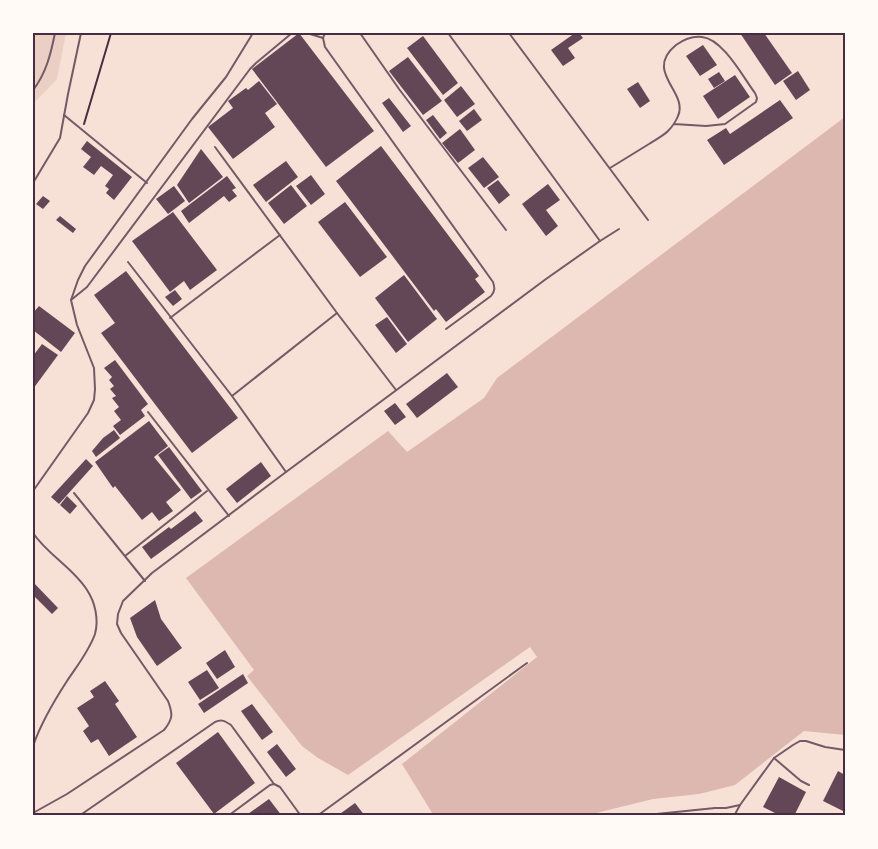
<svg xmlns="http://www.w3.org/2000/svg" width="878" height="849" font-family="'Roboto Condensed',sans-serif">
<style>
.green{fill:#ebcfc5}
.water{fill:#dcb8b0}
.building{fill:#644757}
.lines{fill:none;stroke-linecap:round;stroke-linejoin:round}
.path{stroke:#4a2c40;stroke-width:2}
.service{stroke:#755966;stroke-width:2}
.neatline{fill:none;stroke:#4a2c40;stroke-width:2}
</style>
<rect width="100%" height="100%" fill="#f7e1d7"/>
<polygon class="green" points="33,33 66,33 57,79 33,104"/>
<polygon class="water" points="845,117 845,735 804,731 735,785 699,794 653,799 584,816 434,816 402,764 537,657 530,647 348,775 318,758 302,746 247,676 254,670 186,578 388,431 407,452 484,398 497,378"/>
<g class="building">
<polygon points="299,33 374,131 326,167 252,69"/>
<polygon points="575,33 579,33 583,38 568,48 575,58 563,66 551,50"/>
<polygon points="740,33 764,33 792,73 775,85"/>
<polygon points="423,36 458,83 443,95 407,48"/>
<polygon points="703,45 717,65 700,76 686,56"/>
<polygon points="408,57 442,101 423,115 389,71"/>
<polygon points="798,71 810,90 796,100 783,81"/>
<polygon points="719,72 725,81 714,88 708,79"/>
<polygon points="735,75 750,97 718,119 703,96"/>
<polygon points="259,81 277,104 265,113 275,127 233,159 208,127 233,108 228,101 246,88 248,90"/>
<polygon points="638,82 650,101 640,108 627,89"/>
<polygon points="461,86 475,104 457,117 444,100"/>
<polygon points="389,98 411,126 403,132 382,103"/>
<polygon points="780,100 793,118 724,165 707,140 726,128 730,134"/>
<polygon points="474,109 482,120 467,131 459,121"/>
<polygon points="433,115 447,133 440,139 426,120"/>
<polygon points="460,129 475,150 458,163 442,143"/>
<polygon points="87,141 132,177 114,200 106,193 109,189 105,186 113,175 101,166 94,175 83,167 91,157 81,149"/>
<polygon points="381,146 479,276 475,279 485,292 446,322 436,309 434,311 336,181"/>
<polygon points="201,149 223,177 189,203 177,185"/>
<polygon points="483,157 499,177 484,188 468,168"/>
<polygon points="286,161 298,177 266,202 253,185"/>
<polygon points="311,175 325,194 311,205 296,186"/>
<polygon points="227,176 236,188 232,190 237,196 229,202 224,196 189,223 181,211"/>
<polygon points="498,180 510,195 499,204 487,188"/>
<polygon points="548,184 560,200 546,210 558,226 546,236 522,204"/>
<polygon points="291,185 307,206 284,224 268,203"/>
<polygon points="174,186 185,201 168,214 156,199"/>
<polygon points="43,196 50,201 43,209 36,204"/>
<polygon points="345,202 387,257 360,277 318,222"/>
<polygon points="173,212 217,270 190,290 184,281 170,292 132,241"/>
<polygon points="60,216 76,229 73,233 56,220"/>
<polygon points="126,271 238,418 192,453 101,333 115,323 94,295"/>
<polygon points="404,275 437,319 408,342 375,298"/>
<polygon points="175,290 182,299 173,306 165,297"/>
<polygon points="39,306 75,333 61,352 33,330 33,313"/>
<polygon points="387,317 407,344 396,353 375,325"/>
<polygon points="42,344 58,355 33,389 33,356"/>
<polygon points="115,360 148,404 141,410 145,416 120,435 113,426 121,420 114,411 119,407 112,398 116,396 110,389 114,386 109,380 112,377 104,368"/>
<polygon points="447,373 458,387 417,418 406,404"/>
<polygon points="395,403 406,417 395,425 384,411"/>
<polygon points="149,421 168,446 154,457 181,490 166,502 173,511 159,521 152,512 142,520 115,486 113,488 95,462"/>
<polygon points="114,430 120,438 96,457 92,451 103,438"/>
<polygon points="169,447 202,491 191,499 158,455"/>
<polygon points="86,459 93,466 59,504 51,497"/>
<polygon points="261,462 271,476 237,503 226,489"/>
<polygon points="67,496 77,506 70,514 60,505"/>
<polygon points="195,511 203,521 151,559 142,547 169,527 171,529"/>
<polygon points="33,582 58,608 52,614 33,595"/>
<polygon points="155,600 161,619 182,648 157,666 137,637 130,618"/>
<polygon points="225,650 235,667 217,679 206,663"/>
<polygon points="207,670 219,688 200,700 188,682"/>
<polygon points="243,674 248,683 204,713 198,704"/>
<polygon points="105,681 119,701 115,704 137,737 109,756 98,739 91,743 83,731 89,726 77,708 94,697 90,691"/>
<polygon points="252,704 273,732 262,740 241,711"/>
<polygon points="218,732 255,783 214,814 176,763"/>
<polygon points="277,744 296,769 286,777 267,752"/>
<polygon points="838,771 845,775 845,812 823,801"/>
<polygon points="779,777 806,792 794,816 781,816 763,807"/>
<polygon points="269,799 282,816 245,816"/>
<polygon points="355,803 365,816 337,816"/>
</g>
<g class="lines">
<polyline class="path" points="84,124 111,33"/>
<g class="service">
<polyline points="307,33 323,38"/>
<path d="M 325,33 L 323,38 L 325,47 L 493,282 C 495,288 495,291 491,296 L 446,329"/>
<polyline points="360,33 399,89 506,230"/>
<polyline points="448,33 600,241"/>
<polyline points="509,33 648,220"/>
<path d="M 33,90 C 46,74 51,53 55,33"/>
<polyline points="64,115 147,183"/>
<polyline points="215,147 337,313 396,390"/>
<path d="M 610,168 C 623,160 636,152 649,144 C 655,140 663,136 668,131 C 672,127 676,121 678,116 C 689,92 643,72 676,45 C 683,40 693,36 702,37 C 723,39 743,77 755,93 L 757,98 L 756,102 L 725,124 L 706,126 L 674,124"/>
<polyline points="33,183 60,138 68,94 81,33"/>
<polyline points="128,262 232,396 286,472"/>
<polyline points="71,300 87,287 250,69 256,63 292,33"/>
<polyline points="170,318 280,235"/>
<polyline points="232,396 337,313"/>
<polyline points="148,412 229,516"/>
<polyline points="33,491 88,413 94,400 95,389 94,368 77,325 71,300 78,280 85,266 192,119 226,77 253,33"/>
<polyline points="74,493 145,581"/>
<path d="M 33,533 C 48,555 73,568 87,590 C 95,602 99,619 95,634 C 89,651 77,666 67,681 C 54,701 41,723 33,746"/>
<polyline points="125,556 207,491"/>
<polyline points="809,785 801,781 774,758 793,745 800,741 806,741 825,747 845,750"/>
<path d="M 33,813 L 67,794 L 164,730 C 173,719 173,714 168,701 L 121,633 L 117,624 L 118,614 L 123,601 L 152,573 L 286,472 L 546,279 L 600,241 L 619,229"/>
<path d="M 79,816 L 215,722 C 222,719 225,721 231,725 L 274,784"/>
<polyline points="228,816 270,785 274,784 280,787 301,816"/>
<polyline points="317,816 527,663"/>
<polyline points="637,816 715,808 726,808 740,805 774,758"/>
<polyline points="734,816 740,805"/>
</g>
</g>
<rect width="878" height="849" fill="none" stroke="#fffaf5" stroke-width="69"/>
<rect x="34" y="34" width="810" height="780" class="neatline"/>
</svg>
